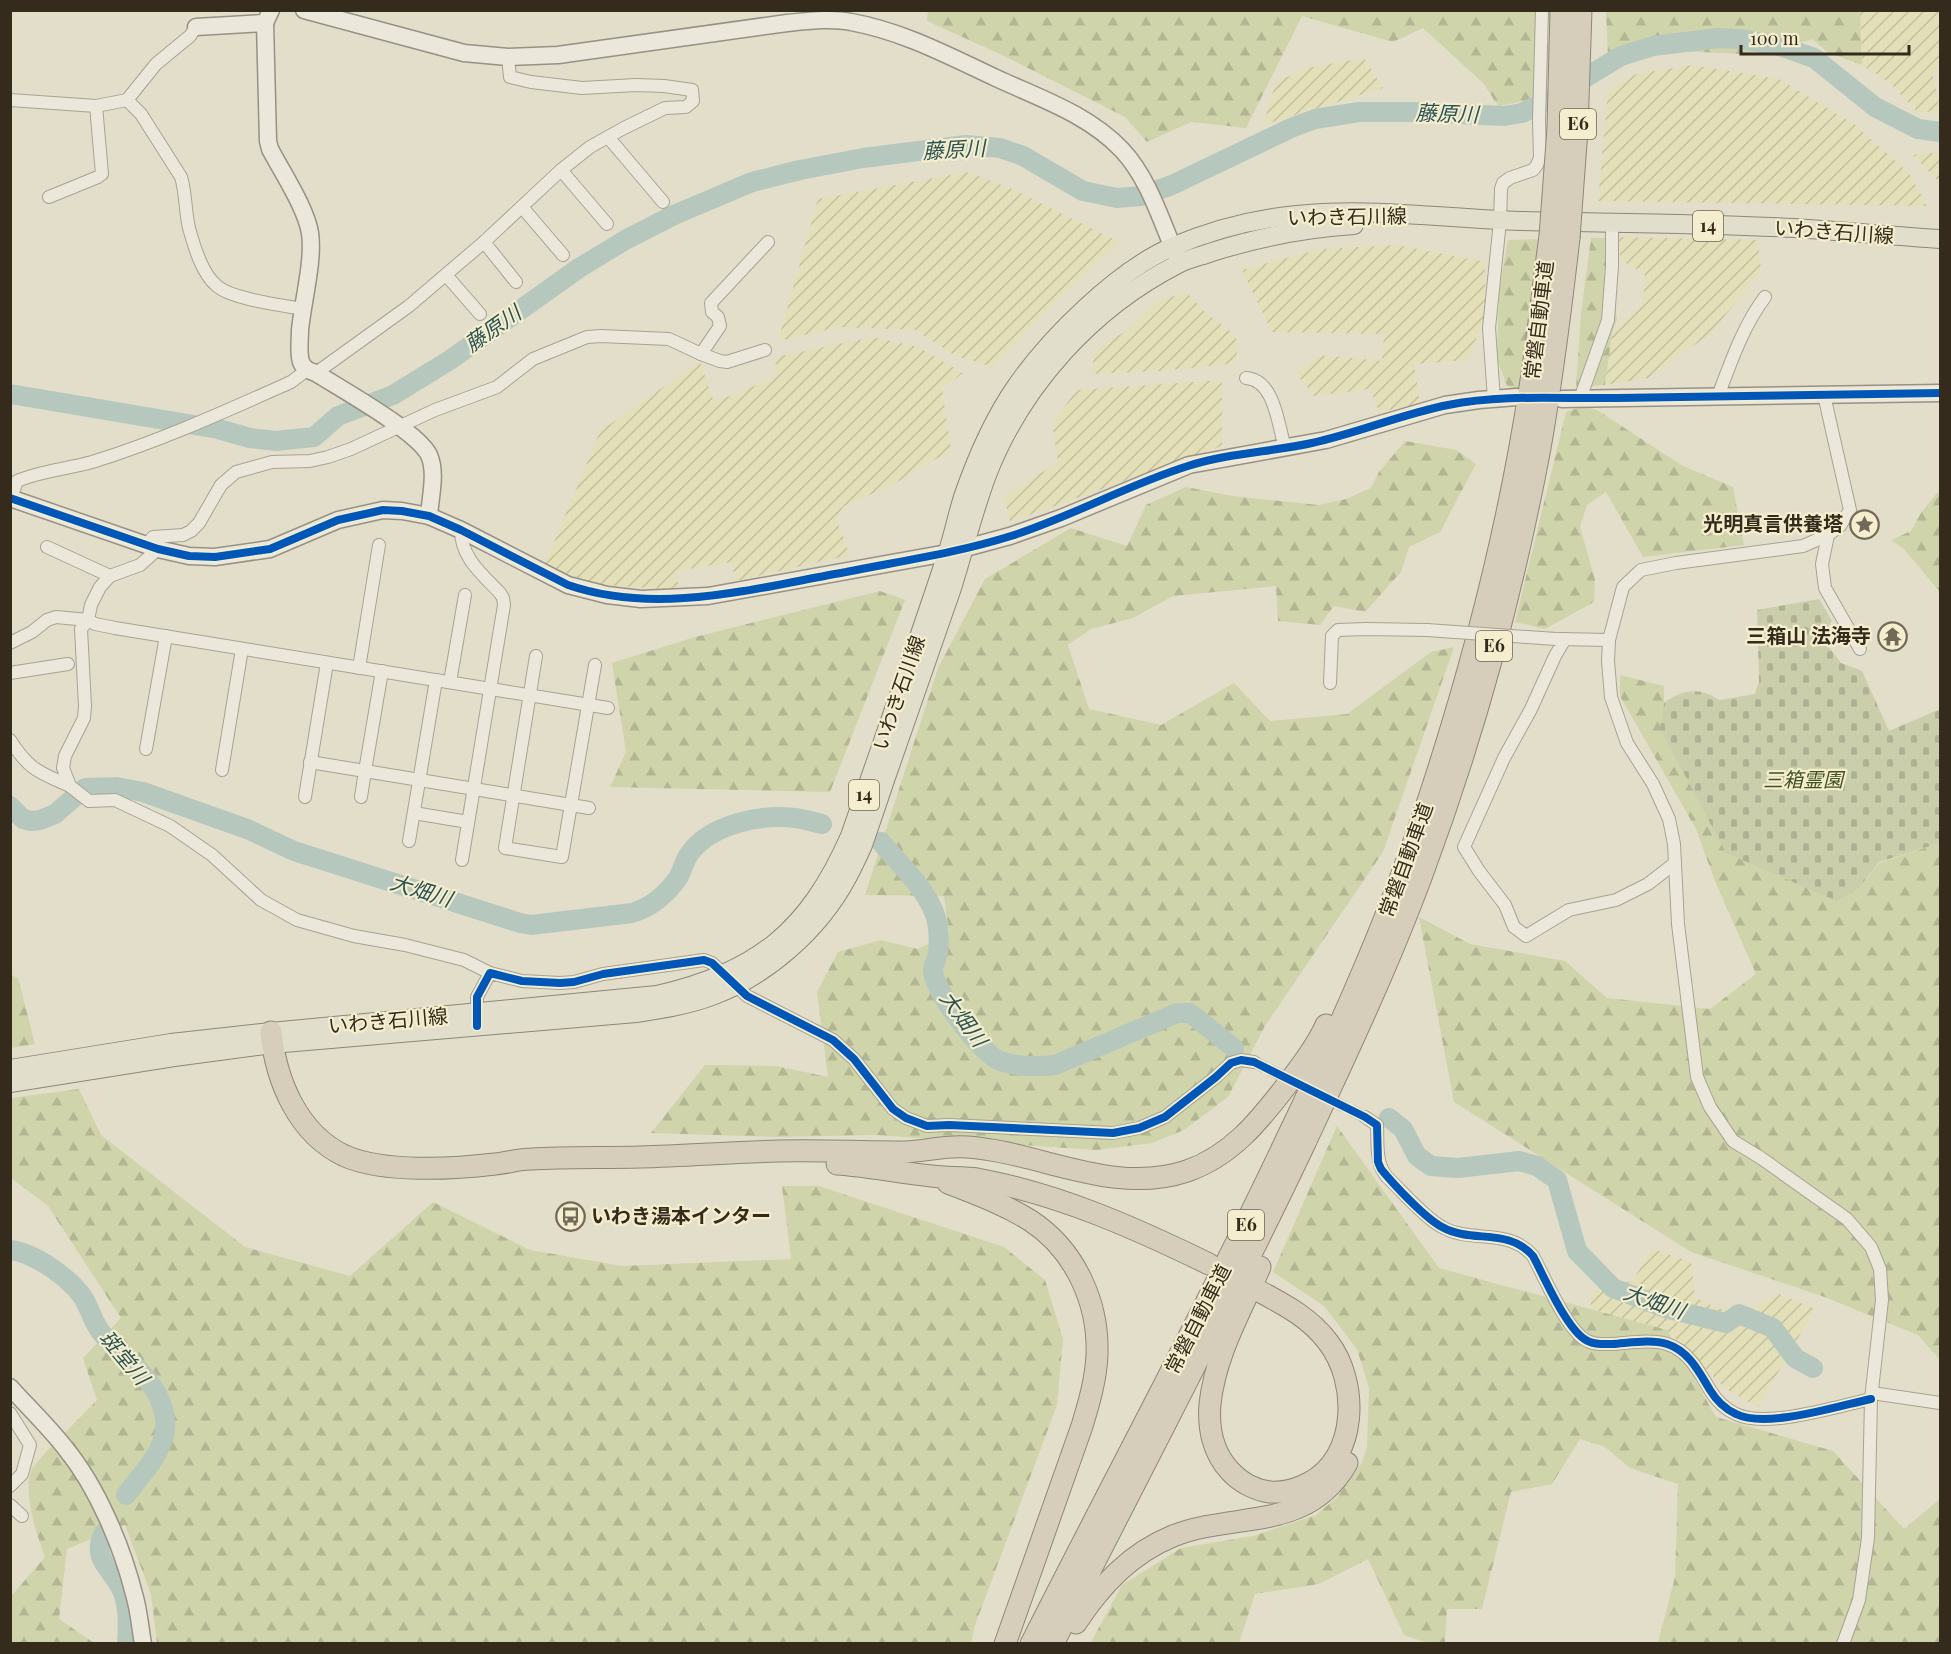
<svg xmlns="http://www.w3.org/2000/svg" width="1951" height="1654" font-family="'Playfair Display','Noto Sans JP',serif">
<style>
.farmland{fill:url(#farmland-furrows)}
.forest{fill:url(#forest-firs)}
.cemetery{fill:url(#cemetery-stones)}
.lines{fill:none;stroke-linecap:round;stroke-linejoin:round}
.river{stroke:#b6c8be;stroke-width:20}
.street-tunnel{stroke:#c0baa6;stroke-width:12;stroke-dasharray:12 6;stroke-linecap:butt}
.street-casing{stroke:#a8a293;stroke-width:14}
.secondary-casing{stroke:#979183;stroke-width:19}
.primary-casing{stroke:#8d877a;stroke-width:20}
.highway-casing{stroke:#8d877a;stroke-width:23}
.street{stroke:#ebe7db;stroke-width:12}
.secondary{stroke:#ebe7db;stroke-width:16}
.primary{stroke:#e2decc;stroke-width:18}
.highway{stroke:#d6ceba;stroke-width:21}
.street-bridge-casing{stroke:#a8a293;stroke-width:14;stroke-linecap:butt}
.highway-bridge-casing{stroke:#8d877a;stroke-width:23;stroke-linecap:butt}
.street-bridge{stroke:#ebe7db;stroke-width:12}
.highway-bridge{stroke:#d6ceba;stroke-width:21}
.cycleway-casing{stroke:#f5eece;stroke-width:11}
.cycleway{stroke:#0057b8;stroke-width:8}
.labels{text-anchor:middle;stroke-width:4.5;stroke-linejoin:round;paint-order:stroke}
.shield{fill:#f5eece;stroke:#6f6651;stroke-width:1.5}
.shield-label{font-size:18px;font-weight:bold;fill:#352b1c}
.street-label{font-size:20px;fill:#352b1c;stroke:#f5eece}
.poi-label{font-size:20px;font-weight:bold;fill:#352b1c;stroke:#f5eece;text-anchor:end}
.park-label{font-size:20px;font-style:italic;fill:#415222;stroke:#f5eece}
.water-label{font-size:21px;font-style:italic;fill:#2b5355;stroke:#f5eece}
</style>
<defs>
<pattern id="farmland-furrows" width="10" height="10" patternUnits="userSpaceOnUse" patternTransform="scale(1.5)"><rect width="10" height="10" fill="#e3dfb8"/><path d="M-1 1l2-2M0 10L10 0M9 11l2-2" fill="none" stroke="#c3c09e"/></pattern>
<pattern id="forest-firs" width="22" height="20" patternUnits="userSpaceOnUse" patternTransform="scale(1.5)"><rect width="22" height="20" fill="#cfd4ab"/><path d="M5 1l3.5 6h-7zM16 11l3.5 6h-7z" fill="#b2b693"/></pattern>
<pattern id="cemetery-stones" width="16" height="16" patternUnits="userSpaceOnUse" patternTransform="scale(1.5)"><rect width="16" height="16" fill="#caceab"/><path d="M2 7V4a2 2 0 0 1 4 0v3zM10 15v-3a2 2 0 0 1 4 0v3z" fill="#aeb193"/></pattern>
</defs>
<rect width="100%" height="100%" fill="#e3dec9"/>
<g class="farmland">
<polygon points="1860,11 1940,11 1940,61 1933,76 1940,110 1918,113 1889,82 1862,65"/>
<polygon points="1364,58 1383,88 1263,125 1276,82 1307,68"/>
<polygon points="1692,65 1779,79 1854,124 1909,173 1927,206 1598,201 1608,91 1636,74"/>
<polygon points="1940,152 1940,183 1913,155"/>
<polygon points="967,172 1010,188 1119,242 1050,307 993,367 956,356 915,330 839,327 778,341 818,199"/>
<polygon points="1617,237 1758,240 1761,271 1710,334 1648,378 1605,385 1612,333 1643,304 1645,274 1621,260"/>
<polygon points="1397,245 1485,262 1485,316 1468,360 1414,364 1420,404 1379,412 1370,389 1314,396 1296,373 1320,355 1382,361 1384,334 1272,332 1242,270 1321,249"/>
<polygon points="1187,293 1204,311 1236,336 1237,363 1161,371 1091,374 1095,351 1124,332 1158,300"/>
<polygon points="872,337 918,347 963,373 942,389 951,450 892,485 844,506 836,519 850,555 735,581 732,562 676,571 679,590 591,584 545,564 600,431 700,362 714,402 775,378 776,357"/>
<polygon points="1222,380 1222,446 1010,522 1004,497 1058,462 1052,423 1077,390"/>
<polygon points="1653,1249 1691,1262 1695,1297 1718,1309 1756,1308 1777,1293 1815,1309 1758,1407 1726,1389 1667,1330 1590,1309 1593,1290 1632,1281"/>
</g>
<g class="forest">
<polygon points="928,10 1551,11 1548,34 1552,75 1528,100 1498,106 1484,84 1423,28 1393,42 1302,16 1246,128 1191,122 1147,142 1125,117 1002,55 927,21"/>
<polygon points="1606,11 1860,11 1862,65 1829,53 1812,39 1762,55 1680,51 1608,56"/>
<polygon points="1591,238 1605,238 1617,319 1612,333 1605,385 1576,387 1581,314"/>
<polygon points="1543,239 1521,390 1507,386 1497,359 1499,291 1508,240"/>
<polygon points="1584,406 1597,410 1683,466 1733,487 1744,545 1643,557 1606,492 1587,505 1580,527 1595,580 1594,602 1545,629 1515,622 1566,412"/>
<polygon points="1405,441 1456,450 1476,464 1440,532 1409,547 1401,572 1365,612 1334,606 1320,625 1278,621 1276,586 1173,596 1133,618 1091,629 1068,645 1089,709 1161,725 1234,683 1270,721 1347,714 1431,652 1454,647 1383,852 1265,1026 1228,1097 1184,1130 1152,1143 1096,1150 875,1135 776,1137 651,1133 705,1065 776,1066 828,1077 817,992 838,952 881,940 918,949 949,934 944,896 865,895 938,668 985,579 1071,528 1127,546 1146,505 1186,487 1232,496 1319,505 1346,499 1371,488 1379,472"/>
<polygon points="1937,493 1940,493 1940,592 1904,549 1891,540 1911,531 1921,513"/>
<polygon points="880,591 905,600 830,792 610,787 626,752 612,663 695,637"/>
<polygon points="1620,675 1664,686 1664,703 1660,728 1859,888 1879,863 1940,843 1940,1360 1918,1335 1822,1296 1691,1252 1454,1102 1419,917 1470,944 1565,961 1607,998 1710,1009 1756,974 1715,881 1696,829 1620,696"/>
<polygon points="11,975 18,978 35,1044 11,1048"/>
<path d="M 79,1089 L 101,1135 L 245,1247 L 350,1276 L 433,1202 L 530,1250 L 622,1266 L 791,1259 L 782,1186 L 819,1186 L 1004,1247 L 1045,1280 L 1063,1339 L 1057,1405 L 975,1625 L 971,1643 L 157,1643 L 151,1594 L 125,1525 L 67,1549 L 59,1619 L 94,1643 L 11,1643 L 10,1593 L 13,1594 L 45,1557 C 37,1535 23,1494 31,1471 C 34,1462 87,1411 97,1400 L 83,1358 L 121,1318 L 48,1206 L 11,1178 L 11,1098 Z"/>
<polygon points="1337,1126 1439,1268 1667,1330 1716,1417 1833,1451 1904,1529 1940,1499 1940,1643 1658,1643 1675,1577 1678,1484 1630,1468 1605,1447 1580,1439 1552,1484 1511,1492 1482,1609 1447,1609 1445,1643 1428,1643 1404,1635 1368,1559 1319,1584 1255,1594 1239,1643 1090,1644 1122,1585 1181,1548 1253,1536 1316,1515 1336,1498 1362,1463 1367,1447 1369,1388 1357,1349 1324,1306 1273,1272"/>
</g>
<path class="cemetery" d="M 1819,599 L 1832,621 L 1821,637 L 1841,663 L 1862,671 L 1889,731 L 1940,709 L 1940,843 L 1879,862 L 1859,888 L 1837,901 L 1726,853 L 1660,728 L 1664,703 C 1683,689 1700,687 1719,700 L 1755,694 L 1759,681 L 1757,610 Z"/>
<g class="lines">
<g class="river">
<polyline points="10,394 218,429 250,438 276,441 314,437 338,416 393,395 450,360 579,268 627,239 674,215 752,182 800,170 863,158 966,145 1000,148 1023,156 1083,191 1117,198 1141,196 1172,185 1291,128 1315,119 1359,112 1415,112 1504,116 1522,113 1550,99 1621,56 1653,46 1718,38 1740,39 1780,46 1814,58 1875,107 1918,129 1940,132"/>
<path d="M 10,806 L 23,819 L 31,821 L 40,820 L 55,814 L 85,788 L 117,787 L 143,792 L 247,829 L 294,851 L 520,923 L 531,925 L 632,913 C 652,907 666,895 678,878 C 683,870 684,860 690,853 C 711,824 761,814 795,818 C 804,819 813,822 822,824"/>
<path d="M 881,842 C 899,864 923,885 934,912 C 939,924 940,945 937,957 C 936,961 933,966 933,970 C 934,992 981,1053 1000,1061 C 1017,1067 1037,1067 1055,1065 L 1177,1013 L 1190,1013 L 1234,1048"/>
<polyline points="1389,1118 1403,1129 1417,1156 1431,1166 1458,1168 1519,1161 1537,1166 1557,1180 1577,1251 1613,1288 1665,1308 1726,1323 1739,1314 1773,1328 1795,1358 1813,1368"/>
<path d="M 10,1250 C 35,1253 68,1277 82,1296 C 91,1309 93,1325 104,1336 C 127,1360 161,1383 165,1419 C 169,1448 142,1473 126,1495"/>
<path d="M 104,1533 C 89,1561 117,1571 124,1596 C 129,1611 128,1628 127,1644"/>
</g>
<polyline class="street-tunnel" points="1254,1062 1365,1117"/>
<defs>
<g id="street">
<polyline points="10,100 96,106 127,100 156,64 190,36 196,27"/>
<path d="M 127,100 L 141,114 L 181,177 C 186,193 185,211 189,228 C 194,246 202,274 217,286 C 232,299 281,305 302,309"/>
<polyline points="608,137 663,202"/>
<polyline points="561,170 607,224"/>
<polyline points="49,197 98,177 102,174 96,106"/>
<polyline points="522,207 563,255"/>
<polyline points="484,242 516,282"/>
<polyline points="446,275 480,314"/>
<polyline points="701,354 720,326 718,317 712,312 711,303 768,242"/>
<polyline points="316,373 409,306 484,242 561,170 590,147 624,128 665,108 686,107 693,101 692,90 664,86 636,85 582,88 531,82 510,77 508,57"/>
<path d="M 1246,378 C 1275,380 1278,425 1285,448"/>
<polyline points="1824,395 1850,510 1840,526 1828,535 1803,546 1676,563 1641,570 1623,587 1609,640 1608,661 1611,697 1627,743 1653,784 1669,819 1674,844 1678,924 1697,1077 1710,1107 1733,1141 1761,1158 1847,1219 1871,1247 1880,1269 1882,1300 1871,1399 1868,1538 1859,1600 1843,1644"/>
<path d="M 1718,396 C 1731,362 1743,326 1765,297"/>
<polyline points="1494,399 1489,328 1500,221 1501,189 1503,183 1510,178 1533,170 1537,165 1540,157 1539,121 1542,10"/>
<polyline points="1580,399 1608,320 1612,266 1612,223"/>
<path d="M 11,498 L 17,481 C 40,471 67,469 92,462 C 160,441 226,411 291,382 L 307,370"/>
<path d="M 461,530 C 461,558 482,574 500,593 L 503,598 L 504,605 L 462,860"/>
<polyline points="1828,535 1822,564 1825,588 1860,649"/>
<polyline points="146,545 153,537 183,535 191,531 199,523 221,485 236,472 272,462 310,461 328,457 351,449 435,410 497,387 533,359 587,337 601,336 669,339 701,354 720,361 727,362 765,350"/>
<polyline points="47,547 110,576"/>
<polyline points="158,549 140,565 110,576 100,587 91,605 88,620 95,624 115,628 608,708"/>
<polyline points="1559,639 1609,640"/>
<polyline points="1565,639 1555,656 1531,709 1504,758 1464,847 1479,871 1505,905 1514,927 1526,936 1569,910 1616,900 1648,884 1675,863"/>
<polyline points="10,643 32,632 47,620 56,617 88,620"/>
<polyline points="536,656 505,848 562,857 595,665"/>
<polyline points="359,668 379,545"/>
<polyline points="382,671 365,771 589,808"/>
<polyline points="10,673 68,664"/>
<polyline points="450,682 465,595"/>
<polyline points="1330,683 1332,636 1338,630 1366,629 1427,630"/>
<path d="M 10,740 C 30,771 39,772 70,786 L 63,768 L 65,756 L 84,718 L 85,706 L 81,629 L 88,620"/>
<polyline points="146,749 166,636"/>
<polyline points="310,762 365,771 361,797"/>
<polyline points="222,770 242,649"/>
<polyline points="70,786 89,801 115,800 170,826 212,855 261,900 297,920 354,936 405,945 464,960 490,973"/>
<polyline points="305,797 327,663"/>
<polyline points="414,813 468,822"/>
<polyline points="409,841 436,680"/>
<polyline points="477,1018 477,997 490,973 522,981 560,983 574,982 603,974 704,960 712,963 747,996 833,1040 854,1059 893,1109 906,1118 927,1126 949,1125 1113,1133 1139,1128 1165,1117 1216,1077 1231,1063 1241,1060 1254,1062"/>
<path d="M 1365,1117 L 1377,1125 C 1378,1143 1375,1163 1387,1177 C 1402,1191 1425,1218 1442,1227 C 1472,1244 1508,1227 1533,1256 C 1544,1276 1569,1336 1590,1342 C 1597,1345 1605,1344 1612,1344 C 1629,1343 1651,1339 1667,1344 C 1689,1351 1699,1372 1710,1390 C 1716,1400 1725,1409 1736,1414 C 1766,1429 1838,1406 1871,1399"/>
<polyline points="1872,1393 1940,1403"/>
<polyline points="10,1413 30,1445 22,1474 10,1486"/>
<polyline points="10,1505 22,1516"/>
</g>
<g id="secondary">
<path d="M 304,10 L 464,53 L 508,57 L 558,55 L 787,23 C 808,21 831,18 851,22 C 902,31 949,56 996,78 C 1039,98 1088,114 1122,150 C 1150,180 1161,222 1178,259"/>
<path d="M 265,23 L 268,141 L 270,149 C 282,172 306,208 310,233 C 314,260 303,300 300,330 C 300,340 298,352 301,362 C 304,369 309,371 316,373 C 341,389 417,431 429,455 C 437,473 430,498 429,516"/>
<polyline points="196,27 265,23 271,10"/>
<polyline points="1562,399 1940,393"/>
<polyline points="10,498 158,549 189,556 215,557 270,549 338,520 383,510 402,511 429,516 461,530 568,585 607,595 641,599 708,596 947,553 1010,536 1061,518 1189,465 1326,440 1445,405 1479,400 1517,397"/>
<path d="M 10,1387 C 28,1407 49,1427 66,1449 C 97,1487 122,1546 134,1594 C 139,1610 140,1627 143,1644"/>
</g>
<g id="primary">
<path d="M 10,1069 L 171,1043 L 271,1032 L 657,995 C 759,971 808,931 850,836 C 882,743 915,651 946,557 C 953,537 957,515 964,494 C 977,457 993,420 1015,388 C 1049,338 1117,271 1172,247 C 1214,229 1263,217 1308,214 C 1378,208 1451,219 1521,221 C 1612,223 1703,223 1794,228 C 1843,231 1892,236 1940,239"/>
<path d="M 10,1083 L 174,1057 L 272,1044 L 636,1013 C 662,1009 688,1005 712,996 C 767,976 819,930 847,878 C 853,867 858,856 863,845 C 892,759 922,673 952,588 C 964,550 973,512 987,475 C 1022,385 1092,308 1178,264 C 1188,259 1201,256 1212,252 C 1260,237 1304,228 1354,225"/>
</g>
<g id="highway">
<path d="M 271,1032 C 276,1081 298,1134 345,1156 C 384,1173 453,1169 495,1164 C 507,1163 519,1159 531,1159 C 567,1157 604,1158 640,1157 C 686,1156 733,1152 779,1151 C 820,1150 860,1152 900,1152 C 923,1152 944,1145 967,1147 C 1040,1152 1113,1196 1187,1171 C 1231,1156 1259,1121 1286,1086 C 1301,1066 1316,1047 1326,1025"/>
<path d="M 837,1164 C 869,1166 900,1173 932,1176 C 947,1178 963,1177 977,1179 C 1059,1194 1135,1228 1209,1264"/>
<path d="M 948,1183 C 976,1194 1006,1205 1031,1221 C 1075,1250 1099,1303 1097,1355 C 1096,1379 1089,1403 1082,1426 L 1005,1644"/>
<path d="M 1259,1291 C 1285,1305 1310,1318 1328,1342 C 1359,1382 1358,1458 1309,1483 C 1296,1490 1284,1493 1270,1492 C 1255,1490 1240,1482 1230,1471 C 1213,1453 1208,1428 1210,1404 C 1215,1355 1241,1311 1260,1267"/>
<path d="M 1076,1623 C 1101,1585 1131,1553 1173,1536 C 1236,1511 1307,1533 1347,1463"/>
<path d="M 1031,1644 C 1117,1474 1207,1307 1288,1136 C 1342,1023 1392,910 1431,792 C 1474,661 1509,524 1530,387 C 1538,337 1543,286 1550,236"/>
<path d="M 1053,1644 C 1137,1477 1225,1312 1305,1143 C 1347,1053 1389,964 1423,872 C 1474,735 1513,591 1540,448 C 1552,379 1561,308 1569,238"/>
</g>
</defs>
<use href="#street" class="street-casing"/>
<use href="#secondary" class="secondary-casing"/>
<use href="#primary" class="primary-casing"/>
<use href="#highway" class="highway-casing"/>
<use href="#street" class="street"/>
<use href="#secondary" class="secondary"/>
<use href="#primary" class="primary"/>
<use href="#highway" class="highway"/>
<defs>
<polyline id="street-bridge" points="1427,630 1556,639"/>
<g id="highway-bridge">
<polyline points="1550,236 1558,128 1561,10"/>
<polyline points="1569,238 1577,130 1581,10"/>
</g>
</defs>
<use href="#street-bridge" class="street-bridge-casing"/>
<use href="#highway-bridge" class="highway-bridge-casing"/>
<use href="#street-bridge" class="street-bridge"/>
<use href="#highway-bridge" class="highway-bridge"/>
<defs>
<g id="cycleway">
<path d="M 10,498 L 158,549 L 189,556 L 215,557 L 270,549 L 338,520 L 383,510 L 402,511 L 429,516 L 461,530 L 568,585 C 658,616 755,588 846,572 C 901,561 957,553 1011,536 C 1071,517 1127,485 1188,466 C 1228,453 1271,452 1312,443 C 1358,433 1402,414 1448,405 C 1503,394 1560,399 1616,398 C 1724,396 1832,395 1940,393"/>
<path d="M 477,1026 L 477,997 L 490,973 L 522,981 L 560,983 L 574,982 L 603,974 L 704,960 L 712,963 L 747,996 L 833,1040 L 854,1059 L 893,1109 L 906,1118 L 927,1126 L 949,1125 L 1113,1133 L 1139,1128 L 1165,1117 L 1216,1077 L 1231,1063 L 1241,1060 L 1254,1062 L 1365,1117 L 1377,1125 L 1378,1162 L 1381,1169 C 1394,1185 1425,1218 1442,1227 C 1472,1244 1508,1227 1533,1256 C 1544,1276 1569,1336 1590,1342 C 1597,1345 1605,1344 1612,1344 C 1629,1343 1651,1339 1667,1344 C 1689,1351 1699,1372 1710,1390 C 1716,1400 1725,1409 1736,1414 C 1766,1429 1838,1406 1871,1399"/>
</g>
</defs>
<use href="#cycleway" class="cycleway-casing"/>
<use href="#cycleway" class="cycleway"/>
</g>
<defs>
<symbol id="sight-ring" viewBox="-11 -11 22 22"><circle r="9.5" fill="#f5eece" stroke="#726a59" stroke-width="1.5"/><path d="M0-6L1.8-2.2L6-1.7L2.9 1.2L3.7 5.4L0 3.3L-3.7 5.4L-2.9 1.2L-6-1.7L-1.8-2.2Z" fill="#726a59"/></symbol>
<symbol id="temple-ring" viewBox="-11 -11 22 22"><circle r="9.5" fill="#f5eece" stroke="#726a59" stroke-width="1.5"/><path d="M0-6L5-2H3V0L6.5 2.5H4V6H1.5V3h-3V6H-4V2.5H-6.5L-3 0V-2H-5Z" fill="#726a59"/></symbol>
<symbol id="bus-ring" viewBox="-11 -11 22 22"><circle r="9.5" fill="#f5eece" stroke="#726a59" stroke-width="1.5"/><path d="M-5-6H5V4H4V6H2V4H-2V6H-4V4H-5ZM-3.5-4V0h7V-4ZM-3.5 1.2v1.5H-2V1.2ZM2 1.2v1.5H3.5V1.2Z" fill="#726a59"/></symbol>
</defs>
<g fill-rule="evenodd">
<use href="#sight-ring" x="1848" y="508" width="33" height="33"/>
<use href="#temple-ring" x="1876" y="620" width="33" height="33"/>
<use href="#bus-ring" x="554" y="1200" width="33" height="33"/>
</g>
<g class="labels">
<g class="shield">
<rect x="1560" y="109" width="36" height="30" rx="4.5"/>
<rect x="1693" y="211" width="30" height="30" rx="4.5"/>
<rect x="1476" y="631" width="36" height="30" rx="4.5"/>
<rect x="849" y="780" width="30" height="30" rx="4.5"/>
<rect x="1228" y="1210" width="36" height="30" rx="4.5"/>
</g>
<g class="shield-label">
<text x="1578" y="130">E6</text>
<text x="1708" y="232">14</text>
<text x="1494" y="652">E6</text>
<text x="864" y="801">14</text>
<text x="1246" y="1231">E6</text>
</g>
<g class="street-label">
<text transform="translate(1347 217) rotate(-1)" y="7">いわき石川線</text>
<text transform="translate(1834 232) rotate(4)" y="7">いわき石川線</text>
<text transform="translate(1539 320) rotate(-83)" y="7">常磐自動車道</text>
<text transform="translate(899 693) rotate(-71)" y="7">いわき石川線</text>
<text transform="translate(1406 860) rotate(-70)" y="7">常磐自動車道</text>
<text transform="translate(388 1021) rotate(-5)" y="7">いわき石川線</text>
<text transform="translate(1198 1319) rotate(-63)" y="7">常磐自動車道</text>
</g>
<g class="poi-label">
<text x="1843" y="531">光明真言供養塔</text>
<text x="1871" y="643">三箱山 法海寺</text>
<text x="591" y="1223" text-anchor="start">いわき湯本インター</text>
</g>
<g class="park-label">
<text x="1803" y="787">三箱霊園</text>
</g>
<g class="water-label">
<text transform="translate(1447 114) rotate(2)" y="7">藤原川</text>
<text transform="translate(954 150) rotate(-3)" y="7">藤原川</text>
<text transform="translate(493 329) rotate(-35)" y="7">藤原川</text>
<text transform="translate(421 891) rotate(17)" y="7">大畑川</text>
<text transform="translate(963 1019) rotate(54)" y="7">大畑川</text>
<text transform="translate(1654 1302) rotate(19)" y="7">大畑川</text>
<text transform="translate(124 1358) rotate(50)" y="7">斑堂川</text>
</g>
</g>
<rect width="1951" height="1654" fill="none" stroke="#352b1c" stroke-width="24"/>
<path d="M1741 45v9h168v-9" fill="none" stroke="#352b1c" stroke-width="3"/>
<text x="1750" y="45" font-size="18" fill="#352b1c" stroke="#f5eece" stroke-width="4.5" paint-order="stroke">100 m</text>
</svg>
